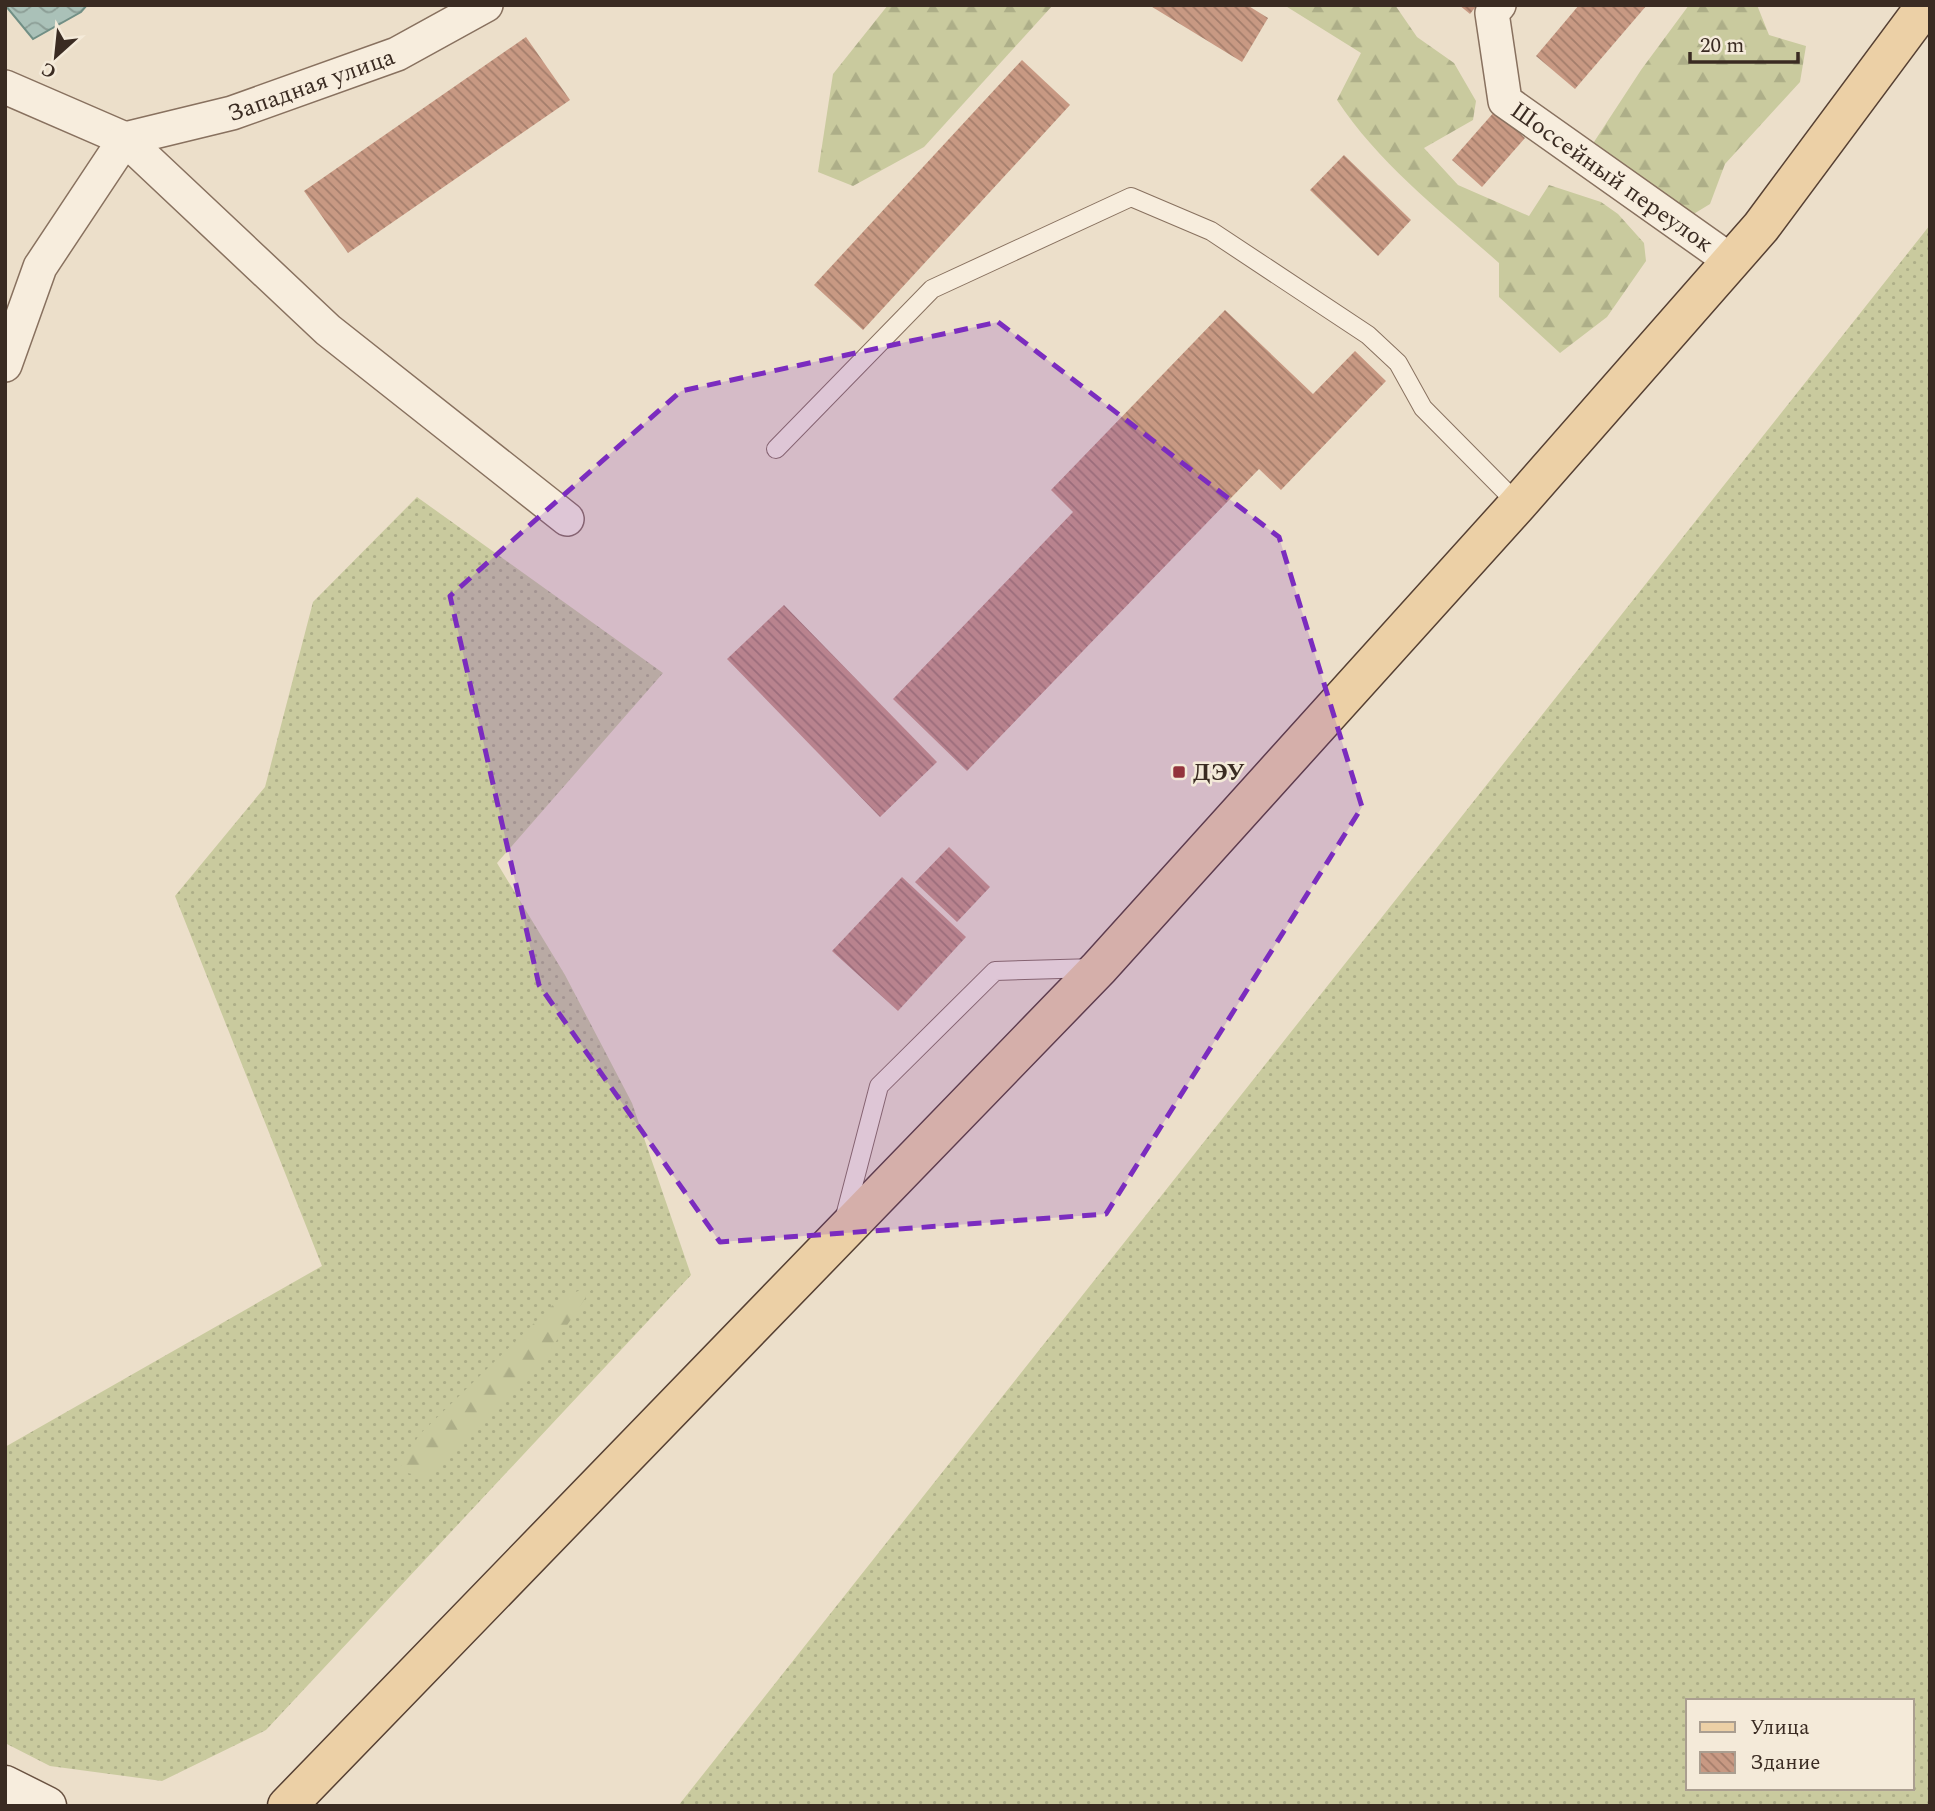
<svg xmlns="http://www.w3.org/2000/svg" width="1935" height="1811" font-family="Spectral,serif">
<style>
.grass{fill:url(#grass-dots);fill-rule:evenodd}
.forest{fill:url(#forest-firs)}
.water{fill:url(#water-waves);stroke:#718f85;stroke-width:2}
.building{fill:url(#building-back-hatch)}
.lines{fill:none;stroke-linecap:round;stroke-linejoin:round}
.service-casing{stroke:#88715f;stroke-width:20}
.minor-casing{stroke:#88715f;stroke-width:36}
.secondary-casing{stroke:#6a5342;stroke-width:41}
.primary-casing{stroke:#564033;stroke-width:41}
.service{stroke:#f7eddd;stroke-width:18}
.minor{stroke:#f7eddd;stroke-width:33}
.secondary{stroke:#f7eddd;stroke-width:38}
.primary{stroke:#ecd0a6;stroke-width:38}
.marked{fill:#7b2cbf;fill-opacity:0.2;stroke:#7b2cbf;stroke-width:5;stroke-dasharray:14 9;stroke-linejoin:round}
.poi-dot{fill:#93333c;stroke:#f4ead9;stroke-width:2.5}
.labels{text-anchor:middle;stroke-width:5;stroke-linejoin:round;paint-order:stroke}
.street-label{font-size:24px;fill:#3a2b22;stroke:#f4ead9}
.poi-label{font-size:24px;font-weight:bold;fill:#3a2b22;stroke:#f4ead9;text-anchor:start}
</style>
<defs>
<pattern id="grass-dots" width="8" height="8" patternUnits="userSpaceOnUse" patternTransform="scale(1.75)"><rect width="8" height="8" fill="#c9ca9e"/><path d="M2 2h.1M6 6h.1" fill="none" stroke="#adae88" stroke-width="1.8" stroke-linecap="round"/></pattern>
<pattern id="forest-firs" width="22" height="20" patternUnits="userSpaceOnUse" patternTransform="scale(1.75)"><rect width="22" height="20" fill="#c9ca9e"/><path d="M5 1l3.5 6h-7zM16 11l3.5 6h-7z" fill="#adae88"/></pattern>
<pattern id="water-waves" width="16" height="10" patternUnits="userSpaceOnUse" patternTransform="scale(1.75)"><rect width="16" height="10" fill="#aac1b8"/><path d="M0 5q4-4 8 0t8 0" fill="none" stroke="#8b9d95"/></pattern>
<pattern id="building-back-hatch" width="6" height="6" patternUnits="userSpaceOnUse" patternTransform="scale(1.75)"><rect width="6" height="6" fill="#c89983"/><path d="M-1 5l2 2M0 0l6 6M5-1l2 2" fill="none" stroke="#a37d6b"/></pattern>
</defs>
<rect width="100%" height="100%" fill="#ecdfca"/>
<g class="grass">
<path d="M 1930,225 L 1930,1806 L 678,1806 ZM 1688,1701 L 1912,1701 L 1912,1788 L 1688,1788 Z"/>
<polygon points="417,497 663,673 497,863 565,975 632,1103 691,1275 266,1730 162,1781 50,1766 5,1743 5,1447 322,1266 175,896 265,787 313,602"/>
</g>
<g class="forest">
<polygon points="888,5 1053,5 924,147 853,186 818,172 833,74"/>
<path d="M 1284,5 L 1395,5 L 1417,37 L 1454,63 L 1476,101 L 1473,120 L 1424,148 L 1458,185 L 1529,216 L 1549,185 L 1601,202 L 1618,214 L 1644,243 L 1646,261 L 1607,317 L 1560,353 L 1499,297 L 1499,263 C 1442,212 1379,164 1337,100 L 1361,53 Z"/>
<polygon points="1689,5 1757,5 1769,35 1806,46 1800,82 1725,164 1710,204 1687,218 1592,145 1641,70"/>
<polygon points="595,1284 532,1377 426,1477 398,1471 419,1435 559,1299"/>
</g>
<polygon class="water" points="5,5 87,5 81,12 33,39"/>
<g class="building">
<polygon points="1149,5 1247,5 1268,18 1242,62"/>
<polygon points="1459,5 1477,5 1470,14"/>
<polygon points="1579,5 1647,5 1575,89 1536,56"/>
<polygon points="526,37 570,100 348,253 304,191"/>
<polygon points="1022,60 1070,105 863,330 814,285"/>
<polygon points="1495,111 1525,138 1482,187 1452,160"/>
<polygon points="1344,155 1411,220 1378,256 1310,190"/>
<polygon points="1225,310 1313,394 1355,351 1386,381 1281,490 1259,469 967,771 893,699 1073,512 1051,490"/>
<polygon points="784,605 937,762 880,817 727,659"/>
<polygon points="949,847 990,887 957,922 915,882"/>
<polygon points="902,877 966,937 898,1011 832,951"/>
</g>
<g class="lines">
<defs>
<g id="service">
<polyline points="776,449 932,289 1131,197 1211,231 1368,335 1398,363 1423,408 1518,504"/>
<polyline points="844,1220 879,1086 995,971 1095,968"/>
</g>
<g id="minor">
<path id="s1" d="M 1499,5 L 1492,13 L 1505,101 L 1731,261"/>
<polyline points="5,87 125,139 328,330 567,519"/>
<path id="s2" d="M 125,139 L 232,113 L 397,54 L 486,5"/>
<polyline points="5,365 40,267 125,139"/>
</g>
<polyline id="secondary" points="5,1785 47,1806"/>
<polyline id="primary" points="287,1806 1099,968 1518,504 1761,227 1926,5"/>
</defs>
<use href="#service" class="service-casing"/>
<use href="#minor" class="minor-casing"/>
<use href="#secondary" class="secondary-casing"/>
<use href="#primary" class="primary-casing"/>
<use href="#service" class="service"/>
<use href="#minor" class="minor"/>
<use href="#secondary" class="secondary"/>
<use href="#primary" class="primary"/>
</g>
<path class="marked" d="M 998,322 L 1279,537 L 1362,807 L 1106,1214 L 720,1242 L 539,985 L 450,596 L 681,391 Z"/>
<rect class="poi-dot" x="1172" y="765" width="14" height="14" rx="3.5"/>
<g class="labels">
<g class="street-label">
<text dy="8" stroke="none"><textPath href="#s2" startOffset="194">Западная улица</textPath></text>
<text dy="8" stroke="none"><textPath href="#s1" startOffset="231">Шоссейный переулок</textPath></text>
</g>
<g class="poi-label">
<text x="1193" y="780">ДЭУ</text>
</g>
</g>
<rect width="1935" height="1811" fill="none" stroke="#3a2b22" stroke-width="14"/>
<rect x="1686" y="1699" width="228" height="91" fill="#f4ead9" stroke="#aa9e90" stroke-width="2"/>
<rect x="1700" y="1722" width="35" height="10" fill="#ecd0a6" stroke="#aa9e90" stroke-width="2"/>
<text x="1750" y="1734" font-size="21" fill="#3a2b22">Улица</text>
<rect x="1700" y="1752" width="35" height="21" fill="url(#building-back-hatch)" stroke="#aa9e90" stroke-width="2"/>
<text x="1750" y="1769" font-size="21" fill="#3a2b22">Здание</text>
<g transform="translate(56 56) rotate(207)" stroke="#f4ead9" stroke-width="5" paint-order="stroke">
<path d="M0-5L12 26L0 18L-12 26Z" fill="#3a2b22"/>
<text y="-10" font-size="19" font-weight="bold" text-anchor="middle" fill="#3a2b22">С</text>
</g>
<path d="M1690 52v10h108v-10" fill="none" stroke="#3a2b22" stroke-width="3.5"/>
<text x="1700" y="52" font-size="21" fill="#3a2b22" stroke="#f4ead9" stroke-width="5" paint-order="stroke">20 m</text>
</svg>
